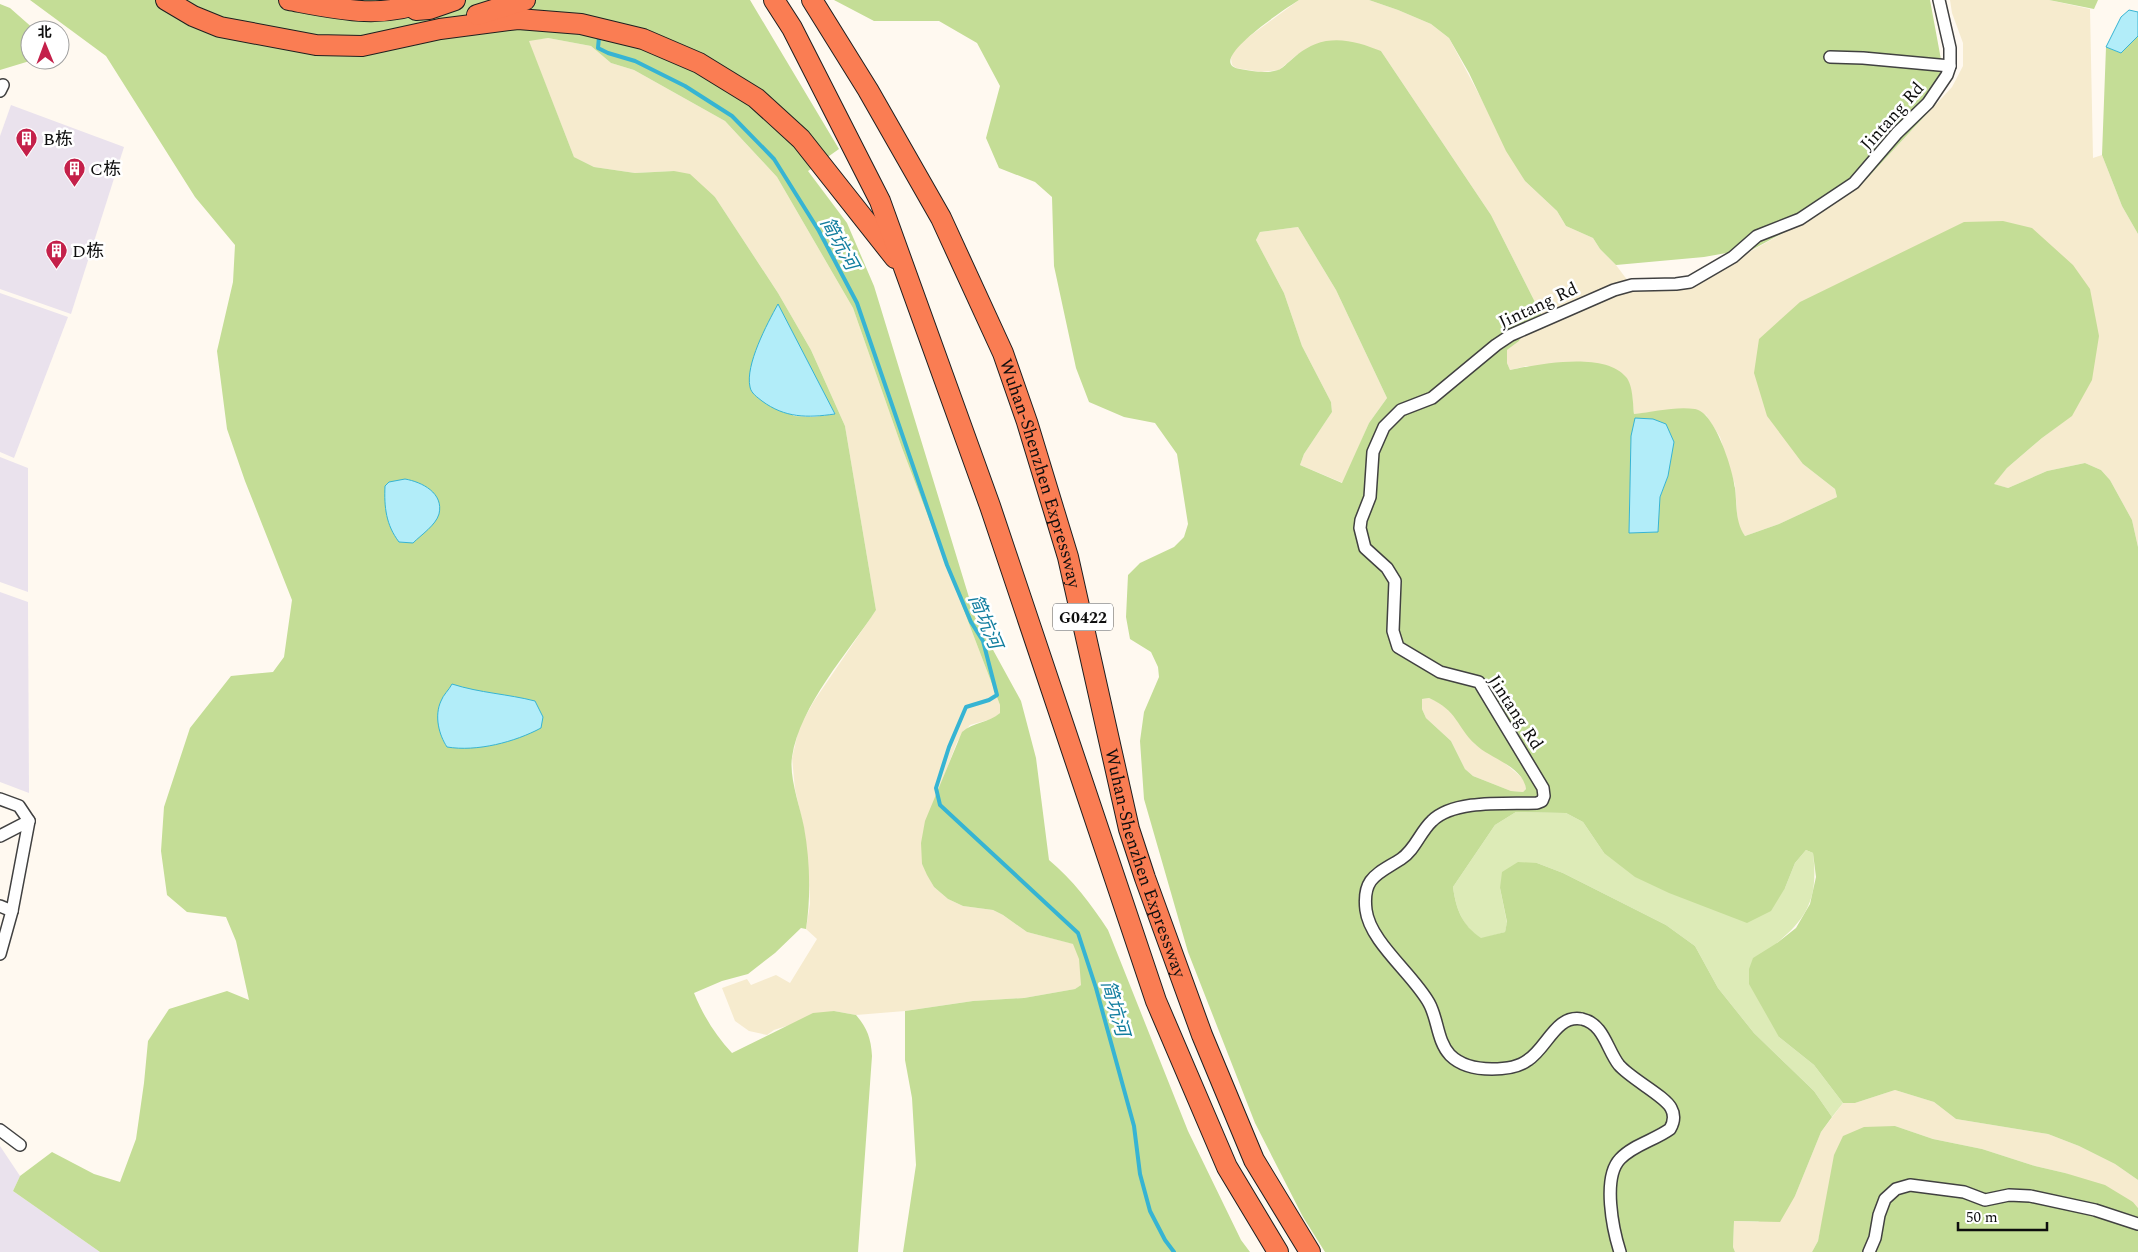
<svg xmlns="http://www.w3.org/2000/svg" width="2138" height="1252" font-family="Spectral,'Noto Sans SC',serif">
<style>
.industrial{fill:#eae2ed}
.farmland{fill:#f6ebce}
.green{fill:#ddebb7}
.forest{fill:#c4dd96;fill-rule:evenodd}
.water{fill:#b2edf9;stroke:#36b4d3}
.lines{fill:none;stroke-linecap:round;stroke-linejoin:round}
.stream{stroke:#36b4d3;stroke-width:4}
.street-casing{stroke:#414141;stroke-width:14}
.highway-casing{stroke:#1f1f1f;stroke-width:22}
.street{stroke:#fff;stroke-width:11}
.highway{stroke:#fa7d53;stroke-width:20}
.labels{text-anchor:middle;stroke-width:5;stroke-linejoin:round;paint-order:stroke}
.shield{fill:#fff;stroke:#565656;stroke-width:1}
.shield-label{font-size:16px;font-weight:bold;fill:#0e0e0e}
.street-label{font-size:18px;fill:#0e0e0e;stroke:#fff}
.poi-label{font-size:18px;fill:#0e0e0e;stroke:#fff;text-anchor:start}
.water-label{font-size:19px;font-style:italic;fill:#127e9f;stroke:#fff}
</style>
<rect width="100%" height="100%" fill="#fff9f0"/>
<g class="industrial">
<polygon points="11,105 124,147 71,314 0,289 0,136"/>
<polygon points="0,293 68,317 14,458 0,452"/>
<polygon points="0,457 28,468 28,592 0,582"/>
<polygon points="0,592 28,602 29,793 0,782"/>
<polygon points="0,1146 20,1176 13,1191 100,1252 0,1252"/>
</g>
<g class="farmland">
<polygon points="1299,0 1369,0 1398,10 1431,24 1449,38 1525,181 1557,211 1566,226 1593,238 1600,249 1616,265 1634,289 1692,284 1805,221 1860,186 1952,87 1963,66 1963,43 1952,13 1950,0 2049,0 2090,9 2093,158 2102,155 2122,206 2138,234 2138,547 2132,520 2110,480 2101,470 2085,463 2047,471 2008,488 1993,484 2007,468 2042,438 2072,415 1803,464 1835,489 1837,497 1779,524 1745,536 1738,527 1735,485 1720,437 1706,415 1680,409 1634,414 1632,395 1527,366 1510,370 1507,363 1507,350 1519,341 1524,332 1541,314 1491,215 1381,51 1298,54 1279,70 1261,72 1236,68 1232,65 1231,59 1232,52 1243,41"/>
<polygon points="548,38 591,46 611,63 634,70 725,121 777,177 853,308 902,448 1000,705 1000,713 995,718 970,725 957,742 941,784 922,864 934,887 948,899 963,906 993,910 1003,915 1027,932 1074,944 1080,959 1081,974 1081,985 1075,989 1024,998 973,1001 905,1011 856,1015 834,1011 774,1030 767,1035 749,1031 735,1021 722,988 747,979 751,985 776,975 790,983 817,939 806,929 810,904 809,877 804,829 795,789 792,758 799,728 814,701 876,610 845,426 811,350 778,293 715,197 674,171 635,173 594,167 574,157 528,40"/>
<polygon points="1298,227 1336,290 1387,398 1369,423 1343,483 1300,465 1304,454 1332,412 1331,402 1302,346 1284,293 1256,240 1260,232"/>
<polygon points="1429,698 1442,704 1457,718 1475,744 1500,759 1520,776 1525,782 1526,789 1523,792 1511,791 1473,776 1465,769 1451,741 1426,718 1422,709 1421,699"/>
<polygon points="1895,1090 1934,1102 1956,1119 2048,1134 2079,1146 2115,1164 2138,1180 2138,1208 2133,1202 2065,1173 2035,1166 1982,1149 1933,1139 1895,1126 1827,1199 1818,1241 1812,1252 1735,1252 1733,1247 1734,1221 1758,1222 1795,1196 1821,1132 1843,1103 1855,1103"/>
</g>
<path class="green" d="M 1516,812 L 1566,813 L 1583,822 L 1604,853 L 1785,888 L 1795,863 L 1806,850 L 1813,853 C 1818,895 1810,916 1777,943 L 1779,1037 L 1814,1065 L 1843,1103 L 1832,1117 L 1814,1091 L 1754,1033 L 1718,988 L 1695,946 L 1666,925 L 1563,873 L 1537,863 L 1500,888 L 1507,923 L 1505,932 L 1481,939 C 1462,925 1456,909 1453,887 L 1495,825 Z"/>
<g class="forest">
<path d="M 30,0 L 750,0 L 839,149 L 808,171 L 847,223 L 874,286 L 975,617 L 1021,701 L 1036,758 L 1049,860 C 1073,880 1091,904 1108,930 L 1188,1131 L 1241,1240 L 1250,1252 L 903,1252 L 916,1165 L 912,1098 L 905,1060 L 905,1011 L 973,1001 L 1024,998 L 1075,989 L 1081,985 L 1079,959 L 1073,944 L 1027,932 L 1003,915 L 993,910 L 963,906 L 948,899 L 934,887 L 927,875 L 922,864 L 921,843 L 925,821 L 962,732 C 973,722 989,723 1000,713 L 1000,705 L 902,448 L 853,308 L 777,177 L 725,121 L 634,70 L 611,63 L 591,46 L 548,38 L 529,41 L 574,157 L 594,167 L 635,173 L 674,171 L 690,174 L 715,197 L 778,293 L 811,350 L 845,426 L 876,610 C 848,653 800,705 792,757 C 789,778 800,806 804,827 C 810,860 811,896 806,929 L 801,928 L 775,953 L 748,974 L 722,981 L 694,993 C 703,1015 715,1035 732,1053 L 813,1013 L 834,1011 L 856,1015 C 867,1028 871,1038 872,1056 L 858,1252 L 100,1252 L 13,1191 L 20,1176 L 52,1152 L 94,1174 L 120,1182 L 136,1139 L 144,1083 L 148,1041 L 169,1009 L 227,991 L 249,1000 L 236,941 L 226,917 L 187,912 L 167,895 L 161,851 L 164,807 L 190,728 L 231,676 L 273,672 L 284,657 L 292,600 L 245,481 L 227,429 L 217,351 L 233,282 L 235,245 L 195,197 L 106,56 ZM 778,305 L 835,414 L 813,417 L 794,416 L 749,377 L 761,339 Z"/>
<path d="M 834,0 L 1299,0 C 1291,5 1201,63 1240,69 C 1252,71 1266,74 1278,70 C 1282,69 1286,64 1290,61 C 1301,51 1311,44 1326,41 C 1346,38 1363,44 1381,51 L 1491,215 L 1541,314 L 1538,327 L 1524,332 L 1519,341 L 1507,350 L 1507,363 L 1510,370 C 1538,364 1605,351 1626,377 C 1633,385 1633,404 1634,414 C 1653,412 1676,406 1695,409 C 1715,412 1733,470 1735,488 C 1737,505 1735,522 1745,536 L 1779,524 L 1837,497 L 1835,489 L 1803,464 L 1767,416 L 1754,373 L 1759,339 L 1800,302 L 1964,222 L 2003,221 L 2032,228 L 2073,265 L 2090,289 L 2099,336 L 2092,380 L 2072,416 L 2042,438 L 2007,468 L 1994,484 L 2008,488 L 2047,471 L 2085,463 L 2101,470 L 2110,480 L 2132,520 L 2138,547 L 2138,1180 L 2115,1164 L 2079,1146 L 2048,1134 L 1956,1119 L 1934,1102 L 1895,1090 L 1855,1103 L 1843,1103 L 1814,1065 L 1779,1037 L 1749,984 L 1749,969 L 1753,958 L 1777,943 L 1796,928 L 1810,904 L 1816,877 L 1813,853 L 1806,850 L 1795,863 L 1785,888 L 1771,911 L 1747,923 L 1669,893 L 1635,877 L 1604,853 L 1583,822 L 1566,813 L 1516,812 L 1495,825 L 1453,887 C 1456,909 1462,925 1481,938 L 1505,932 L 1507,922 L 1500,888 L 1502,872 L 1518,862 L 1537,863 L 1563,873 L 1666,925 L 1695,946 L 1718,988 L 1754,1033 L 1814,1091 L 1832,1117 L 1821,1132 L 1795,1196 L 1780,1222 L 1734,1221 L 1733,1247 L 1735,1252 L 1325,1252 L 1303,1217 L 1255,1123 L 1188,952 L 1144,799 L 1140,741 L 1144,712 L 1159,677 L 1158,667 L 1151,652 L 1130,639 L 1126,617 L 1128,575 L 1140,563 L 1174,547 L 1184,537 L 1188,524 L 1177,454 L 1155,423 L 1124,417 L 1089,402 L 1076,368 L 1054,266 L 1052,197 L 1035,182 L 999,168 L 986,138 L 1000,86 L 977,43 L 939,21 L 874,21 ZM 1298,227 L 1336,290 L 1387,398 L 1369,423 L 1342,483 L 1300,465 L 1304,454 L 1332,412 L 1331,402 L 1302,346 L 1284,293 L 1256,240 L 1260,232 ZM 1631,436 L 1668,476 L 1660,497 L 1657,532 L 1629,533 ZM 1429,698 C 1458,711 1456,726 1475,744 C 1490,759 1523,766 1526,789 L 1523,792 L 1511,791 L 1473,776 L 1465,769 L 1451,741 L 1426,718 L 1422,709 L 1422,699 Z"/>
<polygon points="1369,0 1930,0 1942,65 1939,78 1931,96 1935,105 1860,186 1805,221 1737,258 1732,252 1704,257 1616,265 1600,249 1593,238 1566,226 1557,211 1525,181 1506,151 1469,73 1449,38 1431,24 1398,10"/>
<polygon points="2049,0 2098,0 2094,9"/>
<polygon points="0,4 10,8 35,30 30,30 30,60 33,60 0,70"/>
<polygon points="2138,36 2138,234 2122,206 2102,155 2106,47 2121,53"/>
<polygon points="1895,1126 1933,1139 1982,1149 2035,1166 2065,1173 2105,1185 2133,1202 2138,1208 2138,1252 1812,1252 1818,1241 1834,1155 1843,1136 1864,1127"/>
</g>
<g class="water">
<polygon points="2129,10 2138,12 2138,36 2121,53 2106,47 2121,17"/>
<path d="M 778,304 L 835,414 C 807,418 785,418 762,401 C 757,397 751,393 750,387 C 745,365 767,324 778,304 Z"/>
<polygon points="1635,418 1653,419 1666,424 1674,442 1668,476 1660,497 1658,532 1629,533 1631,436"/>
<path d="M 405,479 C 422,482 444,493 439,514 C 436,525 421,535 413,543 L 399,542 C 386,525 384,507 385,486 L 389,482 Z"/>
<path d="M 452,684 C 480,693 508,694 535,701 L 543,717 L 541,728 C 515,742 477,752 447,747 C 439,735 434,716 441,701 C 443,695 449,690 452,684 Z"/>
</g>
<g class="lines">
<polyline class="stream" points="599,37 598,48 608,53 635,61 685,86 732,116 774,159 819,231 857,303 947,565 971,622 983,641 997,695 989,700 966,707 949,747 936,788 940,805 1078,933 1096,988 1134,1126 1140,1174 1150,1211 1165,1240 1174,1252"/>
<defs>
<g id="street">
<polyline points="1830,57 1863,58 1950,66"/>
<polyline points="0,91 3,85"/>
<polyline points="0,799 19,806 29,821 12,911 0,954"/>
<polyline points="0,836 29,821"/>
<polyline points="0,906 12,911"/>
<polyline points="0,1130 20,1145"/>
<path d="M 1620,1252 C 1613,1230 1602,1178 1620,1159 C 1633,1145 1655,1140 1670,1129 C 1674,1122 1675,1115 1671,1108 C 1665,1096 1631,1079 1619,1065 C 1607,1050 1604,1024 1582,1019 C 1556,1014 1547,1048 1528,1060 C 1519,1067 1503,1069 1492,1069 C 1477,1069 1461,1066 1450,1055 C 1437,1041 1438,1019 1429,1003 C 1413,974 1370,942 1366,910 C 1362,877 1378,874 1401,859 C 1415,850 1420,832 1432,821 C 1454,799 1508,804 1537,803 L 1542,801 L 1544,796 L 1543,788 L 1479,682 L 1440,672 L 1398,647 L 1393,631 L 1395,581 L 1387,568 L 1365,548 L 1360,528 L 1361,520 L 1370,497 L 1373,452 L 1384,427 L 1401,410 L 1432,398 L 1496,345 L 1511,335 L 1614,290 L 1632,285 L 1676,284 L 1690,282 L 1733,257 L 1757,236 L 1800,219 L 1854,183 L 1897,133 L 1928,103 L 1947,75 L 1950,66 L 1950,48 L 1939,0"/>
<polyline points="1869,1252 1875,1238 1879,1215 1885,1199 1896,1189 1910,1185 1964,1192 1985,1200 2009,1195 2030,1196 2095,1210 2138,1224"/>
</g>
<g id="highway">
<polyline points="166,0 193,16 220,27 316,45 362,46 440,29 518,19 581,24 643,39 699,63 756,98 801,139 895,258"/>
<path d="M 289,0 C 337,9 382,20 429,0"/>
<polyline points="774,0 792,28 880,201 990,506 1156,1001 1227,1167 1278,1252"/>
<path id="s1" d="M 812,0 L 868,90 L 941,218 L 1003,353 L 1027,422 L 1068,557 L 1129,829 L 1145,878 L 1202,1035 L 1254,1160 L 1310,1252"/>
<polyline points="416,10 429,9 455,0"/>
<polyline points="477,15 525,0"/>
</g>
</defs>
<use href="#street" class="street-casing"/>
<use href="#highway" class="highway-casing"/>
<use href="#street" class="street"/>
<use href="#highway" class="highway"/>
</g>
<defs>
<symbol id="building-pin" viewBox="-11 -11 22 30"><path d="M0 17L-7.5 6A9.5 9.5 0 1 1 7.5 6Z" fill="#c4204a" stroke="#fff"/><path d="M-4-6H4V6H1V3H-1V6H-4ZM-2.5-4.3h1.7v1.8h-1.7ZM.8-4.3h1.7v1.8H.8ZM-2.5-1h1.7V.8h-1.7ZM.8-1h1.7V.8H.8Z" fill="#fff"/></symbol>
</defs>
<g fill-rule="evenodd">
<use href="#building-pin" x="14" y="126" width="25" height="34"/>
<use href="#building-pin" x="62" y="156" width="25" height="34"/>
<use href="#building-pin" x="44" y="238" width="25" height="34"/>
</g>
<g class="labels">
<rect class="shield" x="1053" y="603.5" width="60" height="27" rx="4"/>
<g class="shield-label">
<text x="1083" y="623">G0422</text>
</g>
<g class="street-label">
<text transform="translate(1892 116) rotate(-48)" y="6">Jintang Rd</text>
<text transform="translate(1538 305) rotate(-25)" y="6">Jintang Rd</text>
<text dy="6" stroke="none"><textPath href="#s1" startOffset="528">Wuhan-Shenzhen Expressway</textPath></text>
<text transform="translate(1516 712) rotate(57)" y="6">Jintang Rd</text>
<text dy="6" stroke="none"><textPath href="#s1" startOffset="932">Wuhan-Shenzhen Expressway</textPath></text>
</g>
<g class="poi-label">
<text x="43" y="145">B栋</text>
<text x="90" y="175">C栋</text>
<text x="72" y="257">D栋</text>
</g>
<g class="water-label">
<text transform="translate(840 243) rotate(61)" y="7">简坑河</text>
<text transform="translate(986 621) rotate(67)" y="7">简坑河</text>
<text transform="translate(1116 1008) rotate(74)" y="7">简坑河</text>
</g>
</g>
<g transform="translate(45 45) rotate(359)"><circle r="24" fill="#ffffff" stroke="#9f9f9f"/>
<path d="M0-4L9 19L0 12L-9 19Z" fill="#c4204a"/>
<text y="-8" font-size="14" font-weight="bold" text-anchor="middle" fill="#0e0e0e">北</text>
</g>
<path d="M1958 1222v8h89v-8" fill="none" stroke="#0e0e0e" stroke-width="2.5"/>
<text x="1966" y="1222" font-size="15" fill="#0e0e0e" stroke="#ffffff" stroke-width="4" paint-order="stroke">50 m</text>
</svg>
